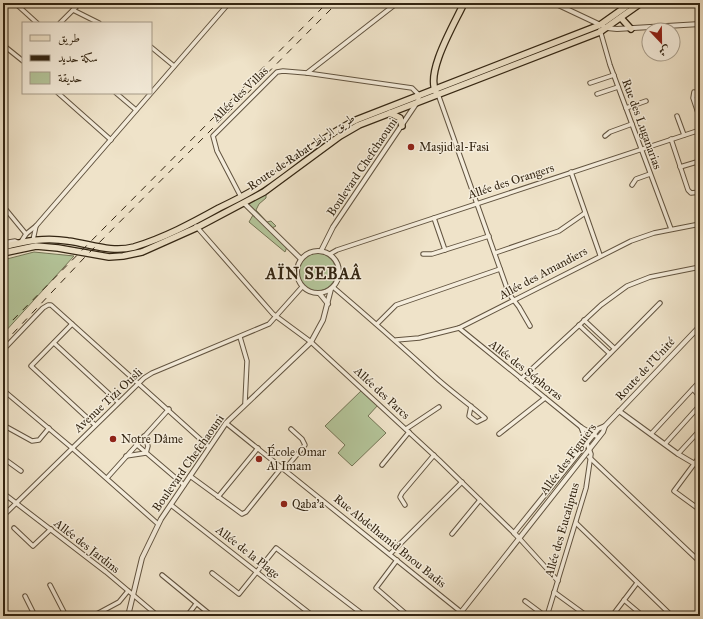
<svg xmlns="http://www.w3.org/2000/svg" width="703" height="619" font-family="'IM FELL Great Primer',Amiri,serif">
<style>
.green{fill:#b4c59a;stroke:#747556}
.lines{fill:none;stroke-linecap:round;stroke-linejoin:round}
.minor-casing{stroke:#625440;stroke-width:5.5}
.tertiary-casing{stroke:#625440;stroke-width:6}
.primary-casing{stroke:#332512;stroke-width:8}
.minor{stroke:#f5eddc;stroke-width:3.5}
.tertiary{stroke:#f5eddc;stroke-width:4}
.primary{stroke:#efe3c9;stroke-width:5.5}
.rail{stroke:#332512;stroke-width:1;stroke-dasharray:7 7;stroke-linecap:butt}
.poi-dot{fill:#8f2418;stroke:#f5eddc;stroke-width:1.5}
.labels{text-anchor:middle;stroke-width:3;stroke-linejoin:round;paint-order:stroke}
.street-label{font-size:12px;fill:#332512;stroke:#f5eddc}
.poi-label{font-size:12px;fill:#332512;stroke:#f5eddc;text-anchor:start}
.district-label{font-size:16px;font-weight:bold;letter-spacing:1px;fill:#332512;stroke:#f5eddc}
</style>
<rect width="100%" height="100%" fill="#efe3c9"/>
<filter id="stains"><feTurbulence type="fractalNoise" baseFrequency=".005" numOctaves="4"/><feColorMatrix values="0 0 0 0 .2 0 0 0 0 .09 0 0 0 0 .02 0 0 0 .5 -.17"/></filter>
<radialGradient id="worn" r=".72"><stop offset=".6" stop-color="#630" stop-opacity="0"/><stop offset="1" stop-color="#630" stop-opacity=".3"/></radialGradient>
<g class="green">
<polygon points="266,194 266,198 259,204 256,210 267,222 271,221 276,226 272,228 247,204"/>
<polygon points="253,215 287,247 285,252 249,222"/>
<polygon points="34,252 74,256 3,334 3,260"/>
<circle cx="317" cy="272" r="19"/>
<polygon points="363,389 378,405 368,416 386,433 352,466 338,453 345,445 325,426"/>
</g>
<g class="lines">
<defs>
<g id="minor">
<polyline points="15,3 37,23"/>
<polyline points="73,10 99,23"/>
<polyline points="60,23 80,3"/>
<polyline points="600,30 610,65 671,229"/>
<polyline points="3,45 23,61"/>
<polyline points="151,47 174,66"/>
<polyline points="307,73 397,3"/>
<polyline points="590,83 614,75"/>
<polyline points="694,92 693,98 700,119"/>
<polyline points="58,93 111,140"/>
<polyline points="116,93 136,110"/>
<polyline points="438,94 509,294 519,307 530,326"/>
<polyline points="597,94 618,87"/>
<polyline points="626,108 646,101"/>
<polyline points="677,116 684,135"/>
<polyline points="605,136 610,132 632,124"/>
<polyline points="671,139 688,190 691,193 700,192"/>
<polyline points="680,167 700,161"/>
<polyline points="571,172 600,255"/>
<polyline points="632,185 636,179 650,174"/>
<polyline points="241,197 217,151 213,136 277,72 283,71 307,73 412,88 419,95"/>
<polyline points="3,206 26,234"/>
<polyline points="434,218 445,250"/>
<polyline points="196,226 273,314 311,342 439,460 514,533"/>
<polyline points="33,240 36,226"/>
<polyline points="21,242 26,234 36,226 229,3"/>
<polyline points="3,243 15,241 19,243"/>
<polyline points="495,253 559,231 585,213"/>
<polyline points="330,254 337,250 700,130"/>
<polyline points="423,254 432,254 489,236"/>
<path d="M 333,287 C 367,316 400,345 433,375 C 449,390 468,403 485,418 L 477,422 L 469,416 L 471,406"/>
<polyline points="584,320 614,348"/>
<polyline points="72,324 31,366 95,425"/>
<polyline points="377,324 396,305 500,269"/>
<polyline points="579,325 609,353"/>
<polyline points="459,328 581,427 596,436"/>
<polyline points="240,337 247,361 245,403"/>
<polyline points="396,340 419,338 459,328 631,241 654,233 700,224"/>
<polyline points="54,343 118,402"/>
<polyline points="3,350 43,308 48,305 51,305 209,447"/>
<polyline points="521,379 601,305 627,286 650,277 700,267"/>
<polyline points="585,379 660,303"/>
<polyline points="693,389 700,397"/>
<polyline points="3,390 72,448 158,524"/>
<polyline points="226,423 466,616"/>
<polyline points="3,425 32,441 39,440 49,428"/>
<polyline points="406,429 439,407"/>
<polyline points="499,434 545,398"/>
<polyline points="651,434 700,381"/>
<polyline points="136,444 184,485"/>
<polyline points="665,444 700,405"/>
<polyline points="678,454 700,430"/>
<polyline points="126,456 146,453 148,446 144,436"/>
<polyline points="700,456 674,491 700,510"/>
<polyline points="589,457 700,562"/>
<polyline points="3,458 21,471"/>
<polyline points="382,465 409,432"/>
<polyline points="285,469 305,445 302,439 291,429"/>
<polyline points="190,476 242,514 246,512 282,467"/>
<polyline points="107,478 169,409"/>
<polyline points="3,493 106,572 158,616"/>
<polyline points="218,497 258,448"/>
<polyline points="171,505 313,616"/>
<polyline points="405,505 400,497 402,493 434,455"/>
<polyline points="3,516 144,378 152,373 269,324 302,287"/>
<polyline points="576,523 672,616"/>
<polyline points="14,528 33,546 51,529"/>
<polyline points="452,534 480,500"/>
<polyline points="519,538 558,581"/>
<polyline points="390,554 462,482"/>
<polyline points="397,560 376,588 405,613 403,616"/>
<polyline points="212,573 239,594 276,548 365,616"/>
<polyline points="162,575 212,616"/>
<polyline points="50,585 66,616"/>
<polyline points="554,592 587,616"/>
<polyline points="25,596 35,616"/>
<polyline points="624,600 643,616"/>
<polyline points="525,601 545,616"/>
<polyline points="93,616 119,602 128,591"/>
<polyline points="187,616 196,604"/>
<polyline points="547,616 586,488 591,454 581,427"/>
<polyline points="612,616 637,583"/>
</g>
<g id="tertiary">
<polyline points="554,3 607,28 617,29 700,24"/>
<polyline points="244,203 301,259"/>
<circle cx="318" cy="272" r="21"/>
<polyline points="321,251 333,227 418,101 419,95"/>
<polyline points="320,294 328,304"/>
<polyline points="619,411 678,454 700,467"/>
<polyline points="519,538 514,533 518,528 598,429 605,426"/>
<polyline points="128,616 142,558 161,519 226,423 311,342 323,320 331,289"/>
<polyline points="458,616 603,432 605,426 700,326"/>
</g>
<g id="primary">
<polyline points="621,18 631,29"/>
<path d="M 436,92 C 425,72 455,23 464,3"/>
<polyline points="390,113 400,118 402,126"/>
<path d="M 3,247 C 25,241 45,237 68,241 C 91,244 111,253 134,247 C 164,238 192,223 219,208 C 236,200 254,191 269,180 C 298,160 325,135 356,120 L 600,25 L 631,3"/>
<polyline points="3,253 36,246 58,248 109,257 123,256 142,252 198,227 264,192 340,136 359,125 600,32 641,3"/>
</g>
</defs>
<use href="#minor" class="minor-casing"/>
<use href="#tertiary" class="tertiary-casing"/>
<use href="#primary" class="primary-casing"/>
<use href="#minor" class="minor"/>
<use href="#tertiary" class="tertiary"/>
<use href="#primary" class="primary"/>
<g class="rail">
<polyline points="3,330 327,3"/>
<polyline points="3,344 85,257 337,3"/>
</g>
</g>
<g class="poi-dot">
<circle cx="411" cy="147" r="4"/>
<circle cx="113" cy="439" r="4"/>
<circle cx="259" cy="459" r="4"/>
<circle cx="284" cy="504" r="4"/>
</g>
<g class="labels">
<g class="street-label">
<text transform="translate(240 94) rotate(-44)" y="4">Allée des Villas</text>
<text transform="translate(642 124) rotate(70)" y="4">Rue des Luganarias</text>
<text transform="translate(301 152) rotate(-34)" y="4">Route de Rabat طريق الرباط</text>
<text transform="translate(362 167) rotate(-56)" y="4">Boulevard Chefchaouni</text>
<text transform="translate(511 181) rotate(-18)" y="4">Allée des Orangers</text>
<text transform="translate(543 273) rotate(-28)" y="4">Allée des Amandiers</text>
<text transform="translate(645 369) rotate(-47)" y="4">Route de l'Unité</text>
<text transform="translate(526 370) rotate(38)" y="4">Allée des Séphoras</text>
<text transform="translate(382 393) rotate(43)" y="4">Allée des Parcs</text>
<text transform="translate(108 400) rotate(-43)" y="4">Avenue Tizi Ousli</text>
<text transform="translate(568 459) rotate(-53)" y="4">Allée des Figuiers</text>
<text transform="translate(188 463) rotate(-55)" y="4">Boulevard Chefchaouni</text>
<text transform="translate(562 530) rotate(-74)" y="4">Allée des Eucaliptus</text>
<text transform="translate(390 541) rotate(39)" y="4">Rue Abdelhamid Bnou Badis</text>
<text transform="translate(87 546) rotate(38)" y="4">Allée des Jardins</text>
<text transform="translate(248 552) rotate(38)" y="4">Allée de la Plage</text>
</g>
<g class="poi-label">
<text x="419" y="151">Masjid al-Fasi</text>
<text x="121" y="443">Notre Dâme</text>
<text x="267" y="456">École Omar<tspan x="267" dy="14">Al Imam</tspan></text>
<text x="292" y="508">Qaba'a</text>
</g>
<g class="district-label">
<text x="314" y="279">AÏN SEBAÂ</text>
</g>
</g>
<rect width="703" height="619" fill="none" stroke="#efe3c9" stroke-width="16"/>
<rect x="4" y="4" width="695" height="611" fill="none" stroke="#332512" stroke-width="2"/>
<rect x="8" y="8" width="687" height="603" fill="none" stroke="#332512"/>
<rect x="22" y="22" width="130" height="72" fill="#f5eddc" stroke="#a79d8b"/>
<rect x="30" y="35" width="20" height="6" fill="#efe3c9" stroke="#a79d8b"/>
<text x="58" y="42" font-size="12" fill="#332512">طريق</text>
<rect x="30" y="55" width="20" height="6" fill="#332512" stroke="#a79d8b"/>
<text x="58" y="62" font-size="12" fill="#332512">سكة حديد</text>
<rect x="30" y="72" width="20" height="12" fill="#b4c59a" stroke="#a79d8b"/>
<text x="58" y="82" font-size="12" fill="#332512">حديقة</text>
<g transform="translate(661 42) rotate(158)"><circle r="19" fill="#f5eddc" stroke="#a79d8b"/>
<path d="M0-3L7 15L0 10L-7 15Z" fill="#8f2418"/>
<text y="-6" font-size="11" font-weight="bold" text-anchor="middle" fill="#332512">ش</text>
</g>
<rect width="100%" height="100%" filter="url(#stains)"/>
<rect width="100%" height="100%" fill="url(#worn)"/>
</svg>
